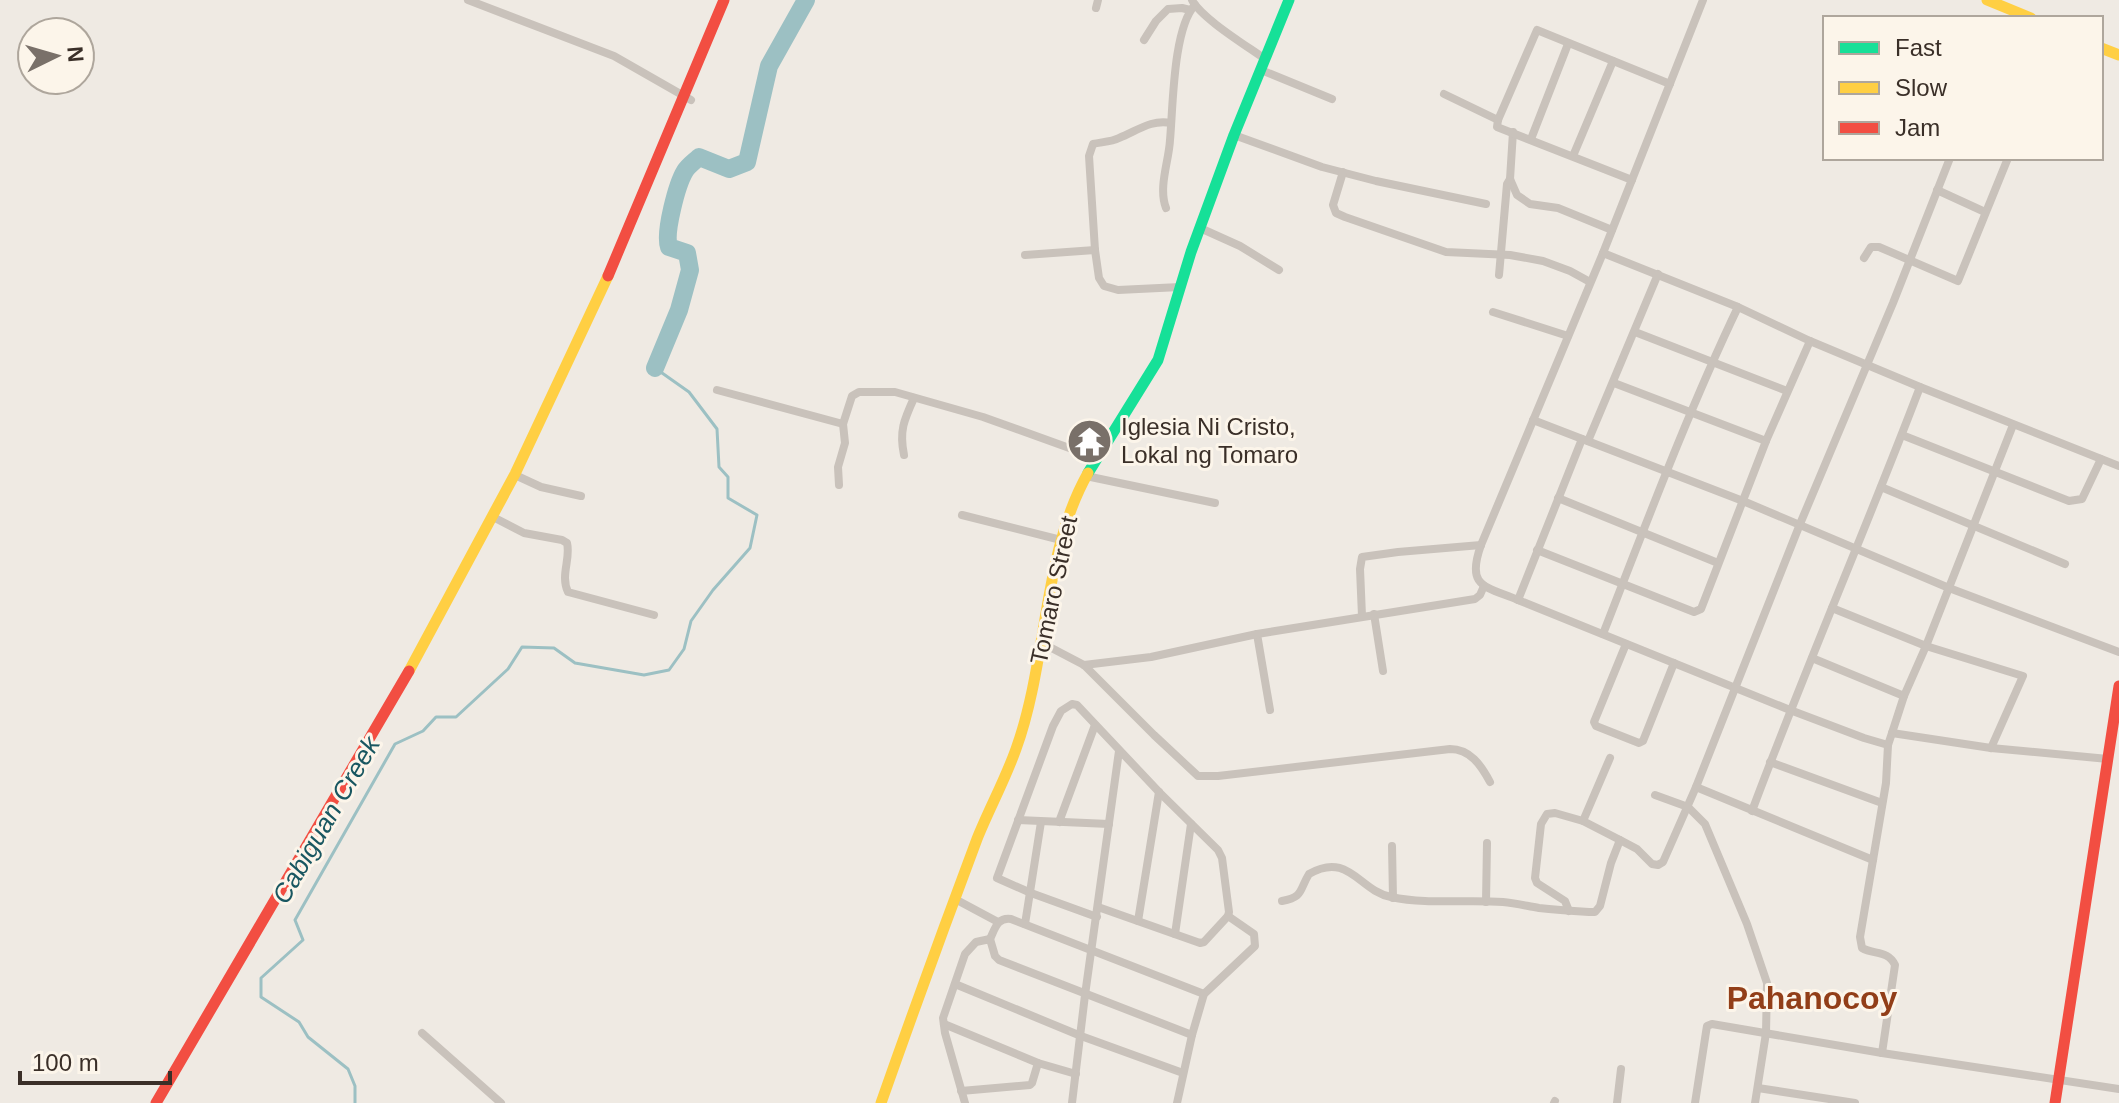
<svg xmlns="http://www.w3.org/2000/svg" width="2119" height="1103" font-family="Arial,sans-serif">
<style>
.lines{fill:none;stroke-linecap:round;stroke-linejoin:round}
.stream{stroke:#9cc0c3;stroke-width:3}
.river{stroke:#9cc0c3;stroke-width:18}
.street{stroke:#c9c2bb;stroke-width:8}
.fast{stroke:#16e098;stroke-width:11}
.slow{stroke:#ffcf43;stroke-width:11}
.jam{stroke:#f24e42;stroke-width:11}
.labels{text-anchor:middle;stroke-width:6;stroke-linejoin:round;paint-order:stroke}
.poi-label{font-size:24px;fill:#3a2f28;stroke:#fcf5ea;text-anchor:start}
.street-label{font-size:24px;fill:#3a2f28;stroke:#fcf5ea}
.water-label{font-size:26px;font-style:italic;fill:#195761;stroke:#fcf5ea}
.district-label{font-size:32px;font-weight:bold;fill:#923e18;stroke:#fcf5ea}
</style>
<rect width="100%" height="100%" fill="#efeae3"/>
<g class="lines">
<polyline class="stream" points="355,1103 355,1086 348,1069 308,1037 299,1022 261,997 261,978 303,940 295,920 395,744 423,731 436,717 456,717 508,669 522,647 554,648 575,663 644,675 669,670 684,649 691,621 713,590 750,548 757,515 728,498 728,477 719,467 717,429 689,392 655,368"/>
<path class="river" d="M 655,368 L 679,310 L 690,270 L 687,253 L 669,247 C 664,233 677,184 685,171 C 688,166 695,161 699,157 L 729,169 L 747,162 L 769,66 L 806,0"/>
<g class="street">
<polyline points="468,0 614,56 691,100"/>
<path d="M 1192,0 C 1201,18 1247,46 1265,59"/>
<path d="M 1703,0 L 1603,253 L 1481,545 C 1466,587 1484,586 1518,600 L 1790,710 L 1864,738 L 1888,745"/>
<polyline points="1096,8 1098,0"/>
<polyline points="1144,40 1156,21 1168,9 1182,8 1190,10"/>
<polyline points="1261,70 1332,99"/>
<polyline points="1444,94 1498,120"/>
<path d="M 1171,123 C 1151,119 1137,131 1119,138 C 1111,142 1101,142 1093,144 L 1089,156 L 1095,250 L 1099,278 L 1104,286 L 1118,290 L 1180,287"/>
<polyline points="1513,132 1510,179 1517,195 1530,204 1558,208 1612,230"/>
<polyline points="1234,135 1322,167 1376,181 1486,204"/>
<polyline points="1531,139 1568,44"/>
<polyline points="1573,156 1613,61"/>
<polyline points="1343,172 1333,205 1336,213 1345,217 1446,252 1510,255 1543,261 1570,271 1590,282"/>
<polyline points="1632,180 1497,127 1498,120 1537,30 1670,84"/>
<polyline points="1937,190 1985,212"/>
<path d="M 1166,208 C 1158,187 1169,161 1170,140 C 1173,108 1173,28 1195,5"/>
<polyline points="1200,228 1240,246 1279,270"/>
<polyline points="1603,253 1738,307 1810,341 1920,387 2119,466"/>
<polyline points="1025,255 1095,250"/>
<polyline points="1864,258 1871,247 1879,247 1958,281 2008,158"/>
<polyline points="1499,275 1507,184 1510,179"/>
<polyline points="1493,312 1568,336"/>
<polyline points="1635,332 1787,391"/>
<polyline points="1614,383 1766,441"/>
<polyline points="717,390 843,424"/>
<polyline points="1533,420 1743,501 1949,588 2119,652"/>
<polyline points="1902,435 2069,501 2082,499 2101,459"/>
<polyline points="1588,441 1658,274"/>
<path d="M 904,455 C 899,431 904,420 914,398"/>
<polyline points="515,475 541,487 581,496"/>
<polyline points="1086,476 1215,503"/>
<polyline points="839,485 838,467 845,443 843,424 852,396 859,392 895,392 983,417 1097,458"/>
<polyline points="1881,487 2065,564"/>
<polyline points="1558,498 1718,563"/>
<polyline points="962,515 1061,540"/>
<path d="M 493,517 L 524,533 L 562,540 L 567,543 C 571,559 560,575 568,592 L 654,615"/>
<polyline points="1537,550 1694,612 1701,609 1766,441 1810,341"/>
<polyline points="1518,600 1582,439"/>
<polyline points="1832,608 1926,646 2023,676 1991,748"/>
<polyline points="1374,614 1383,671"/>
<polyline points="1362,616 1360,569 1362,557 1398,552 1481,545"/>
<polyline points="1257,634 1270,710"/>
<path d="M 1603,634 C 1646,524 1687,414 1738,307"/>
<path d="M 1042,643 L 1084,665 L 1154,735 L 1198,776 L 1218,776 L 1450,749 C 1470,749 1481,765 1490,782"/>
<polyline points="1626,644 1594,722 1596,726 1639,743 1643,741 1674,663"/>
<polyline points="1812,658 1904,696"/>
<polyline points="1084,665 1151,657 1257,634 1475,599 1480,595 1484,586"/>
<polyline points="1892,733 1991,748 2108,759"/>
<polyline points="1610,758 1583,821 1620,840"/>
<polyline points="1770,762 1882,803"/>
<polyline points="1696,787 1873,860"/>
<polyline points="1655,795 1688,807 1705,824 1747,924 1767,983 1766,1033 1755,1103"/>
<path d="M 1752,811 C 1805,669 1866,529 1920,387"/>
<polyline points="1018,820 1109,824"/>
<polyline points="1059,822 1095,725"/>
<polyline points="1392,846 1393,898"/>
<polyline points="955,899 998,922"/>
<path d="M 1282,901 C 1304,897 1299,890 1309,874 C 1349,851 1359,891 1391,897 C 1428,905 1466,899 1503,902 C 1515,903 1527,906 1539,908 C 1556,910 1572,911 1589,912 L 1595,912 L 1600,906 L 1611,863 L 1620,840 L 1637,849 L 1652,864 L 1658,865 L 1663,862 L 1696,787 L 1800,524 L 1893,303 L 1950,158"/>
<polyline points="1486,902 1487,843"/>
<polyline points="1569,911 1565,901 1537,883 1535,878 1541,824 1547,814 1555,813 1583,821"/>
<polyline points="1097,917 1031,893 997,878 1053,726 1061,711 1072,704 1077,705 1159,792 1218,850 1222,858 1229,912 1228,916 1204,942 1200,943 1098,907"/>
<polyline points="1138,921 1159,792"/>
<polyline points="1025,924 1041,822"/>
<polyline points="1175,934 1191,824"/>
<path d="M 990,939 C 995,929 997,917 1011,919 L 1204,994"/>
<polyline points="955,984 1081,1036 1183,1073"/>
<polyline points="944,1024 1038,1063 1032,1083 1030,1085 961,1091"/>
<polyline points="422,1033 501,1103"/>
<path d="M 1882,1053 L 1895,965 C 1888,950 1874,955 1862,948 L 1860,937 L 1886,783 L 1888,745 L 1892,733 L 1904,696 L 1926,646 L 2013,425"/>
<polyline points="1038,1063 1076,1074"/>
<polyline points="1758,1088 1855,1103"/>
<polyline points="965,1103 945,1033 943,1018 965,954 976,942 990,939 995,956 999,960 1192,1035"/>
<polyline points="1072,1103 1085,995 1119,751"/>
<polyline points="1177,1103 1192,1035 1204,994 1255,946 1254,934 1228,916"/>
<polyline points="1554,1103 1555,1101"/>
<polyline points="1617,1103 1621,1069"/>
<polyline points="1695,1103 1706,1032 1707,1026 1712,1024 1882,1053 2119,1089"/>
</g>
<polyline class="fast" points="1088,473 1158,360 1191,252 1234,135 1289,0"/>
<g class="slow">
<polyline points="1987,0 2031,18"/>
<polyline points="2101,48 2119,55"/>
<polyline points="409,671 515,474 608,276"/>
<path d="M 881,1103 C 912,1015 944,927 977,839 C 989,809 1005,780 1016,749 C 1048,661 1042,554 1088,473"/>
</g>
<g class="jam">
<polyline points="608,276 724,0"/>
<polyline points="156,1103 409,671"/>
<polyline points="2055,1103 2119,686"/>
</g>
</g>
<defs>
<symbol id="temple-disc" viewBox="-11 -11 22 22"><circle r="9.5" fill="#797069" stroke="#fcf5ea"/><path d="M0-6L5-2H3V0L6.5 2.5H4V6H1.5V3h-3V6H-4V2.5H-6.5L-3 0V-2H-5Z" fill="#fff"/></symbol>
</defs>
<g fill-rule="evenodd">
<use href="#temple-disc" x="1064" y="416" width="51" height="51"/>
</g>
<g class="labels">
<g class="poi-label">
<text x="1121" y="435">Iglesia Ni Cristo,<tspan x="1121" dy="28">Lokal ng Tomaro</tspan></text>
</g>
<g class="street-label">
<text transform="translate(1054 590) rotate(-78)" y="8">Tomaro Street</text>
</g>
<g class="water-label">
<text transform="translate(326 820) rotate(-60)" y="9">Cabiguan Creek</text>
</g>
<g class="district-label">
<text x="1812" y="1009">Pahanocoy</text>
</g>
</g>
<rect x="1823" y="16" width="280" height="144" fill="#fcf5ea" stroke="#aea69c" stroke-width="2"/>
<rect x="1839" y="42" width="40" height="12" fill="#16e098" stroke="#aea69c" stroke-width="2"/>
<text x="1895" y="56" font-size="24" fill="#3a2f28">Fast</text>
<rect x="1839" y="82" width="40" height="12" fill="#ffcf43" stroke="#aea69c" stroke-width="2"/>
<text x="1895" y="96" font-size="24" fill="#3a2f28">Slow</text>
<rect x="1839" y="122" width="40" height="12" fill="#f24e42" stroke="#aea69c" stroke-width="2"/>
<text x="1895" y="136" font-size="24" fill="#3a2f28">Jam</text>
<g transform="translate(56 56) rotate(85)"><circle r="38" fill="#fcf5ea" stroke="#aea69c" stroke-width="2"/>
<path d="M0-6L14 30L0 20L-14 30Z" fill="#797069"/>
<text y="-12" font-size="22" font-weight="bold" text-anchor="middle" fill="#3a2f28">N</text>
</g>
<path d="M20 1071v12h150v-12" fill="none" stroke="#3a2f28" stroke-width="4"/>
<text x="32" y="1071" font-size="24" fill="#3a2f28" stroke="#fcf5ea" stroke-width="6" paint-order="stroke">100 m</text>
</svg>
